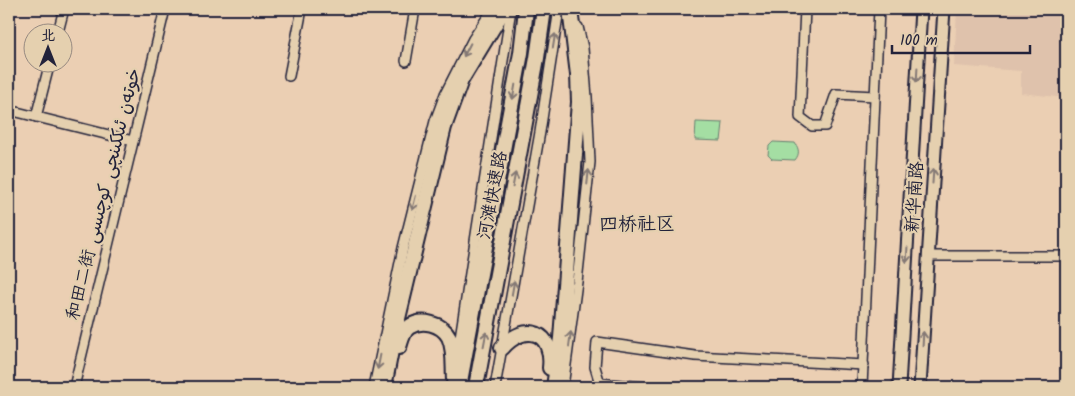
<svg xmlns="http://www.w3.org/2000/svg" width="1075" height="396" font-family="Kalam,'Playpen Sans Arabic','LXGW WenKai TC',sans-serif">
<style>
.built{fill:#dfc2ac}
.green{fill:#a4dea3;stroke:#63806f}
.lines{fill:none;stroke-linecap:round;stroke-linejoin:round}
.minor-casing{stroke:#22223b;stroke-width:12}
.major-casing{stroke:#22223b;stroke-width:15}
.highway-casing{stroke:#22223b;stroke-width:18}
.minor{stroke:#e5d0af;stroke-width:9}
.major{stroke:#e5d0af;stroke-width:11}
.highway{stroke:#e5d0af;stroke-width:14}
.oneway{stroke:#847975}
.labels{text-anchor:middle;stroke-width:4.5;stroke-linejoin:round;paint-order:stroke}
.street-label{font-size:18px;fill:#22223b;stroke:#e5d0af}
.neighbourhood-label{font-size:19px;fill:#22223b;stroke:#e5d0af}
</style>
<rect width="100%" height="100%" fill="#ebcfb3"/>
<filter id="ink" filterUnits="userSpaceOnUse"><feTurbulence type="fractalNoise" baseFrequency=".02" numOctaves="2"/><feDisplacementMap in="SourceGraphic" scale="10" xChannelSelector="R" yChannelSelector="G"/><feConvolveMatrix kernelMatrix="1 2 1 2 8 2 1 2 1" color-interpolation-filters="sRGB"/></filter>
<g filter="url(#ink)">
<polygon class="built" points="957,9 1066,9 1066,98 1021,93 1021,71 954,66"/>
<g class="green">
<polygon points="696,122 723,123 721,141 695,140"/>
<path d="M 773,142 L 795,143 C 799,149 800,154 795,160 L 772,159 L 768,155 L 769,146 Z"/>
</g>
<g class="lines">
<defs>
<g id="minor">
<polyline points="805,9 800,117 812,126 825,126 836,94 875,96"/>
<polyline points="58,32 64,9"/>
<polyline points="406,61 415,9"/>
<polyline points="289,76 302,9"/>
<polyline points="9,110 133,141"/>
<polyline points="36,117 50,62"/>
<polyline points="928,256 1066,256"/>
<polyline points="457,357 511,9"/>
<polyline points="600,383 644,387"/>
<polyline points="74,387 165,9"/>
<polyline points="374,387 403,248 435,121 445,94 473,39 493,9"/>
<polyline points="495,387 540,132 559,9"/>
<polyline points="563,387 577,282 590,162 587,97 583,48 578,27"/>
<polyline points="601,387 595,367 597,342 695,356 864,365"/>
<polyline points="862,387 879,9"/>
</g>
<g id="major">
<polyline points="899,387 921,9"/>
<polyline points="920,387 944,9"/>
</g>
<g id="highway">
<path d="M 399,347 C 401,341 403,331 409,327 C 422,318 442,324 449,337 C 455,349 453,367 454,380"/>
<path d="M 502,348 C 526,321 554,332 550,368"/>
<polyline points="384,387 394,335 444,127 461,80 504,9"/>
<polyline points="459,387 521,53 526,9"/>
<polyline points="476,387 537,58 544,9"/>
<polyline points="554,387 561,338 579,102 578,75 570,9"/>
</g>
</defs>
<use href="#minor" class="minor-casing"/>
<use href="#major" class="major-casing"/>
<use href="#highway" class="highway-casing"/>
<use href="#minor" class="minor"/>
<use href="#major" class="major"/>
<use href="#highway" class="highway"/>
</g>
<defs><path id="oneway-shaft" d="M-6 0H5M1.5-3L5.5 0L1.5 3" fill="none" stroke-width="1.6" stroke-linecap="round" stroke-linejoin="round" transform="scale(1.25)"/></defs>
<g class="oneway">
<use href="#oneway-shaft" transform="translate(554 41) rotate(-81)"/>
<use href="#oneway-shaft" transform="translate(467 50) rotate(117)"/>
<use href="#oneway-shaft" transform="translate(917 75) rotate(93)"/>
<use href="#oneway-shaft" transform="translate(514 92) rotate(100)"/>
<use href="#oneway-shaft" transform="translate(933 176) rotate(-86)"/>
<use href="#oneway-shaft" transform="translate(588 177) rotate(-84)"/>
<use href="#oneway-shaft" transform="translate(514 180) rotate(-79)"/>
<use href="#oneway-shaft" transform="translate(414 203) rotate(104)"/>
<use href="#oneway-shaft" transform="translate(907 255) rotate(93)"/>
<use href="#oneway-shaft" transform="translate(513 288) rotate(-80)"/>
<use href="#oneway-shaft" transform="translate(485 339) rotate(-79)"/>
<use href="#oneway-shaft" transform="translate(570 339) rotate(-83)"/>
<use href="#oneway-shaft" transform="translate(923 339) rotate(-87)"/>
<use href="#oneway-shaft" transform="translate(379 362) rotate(101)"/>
</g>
</g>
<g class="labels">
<g class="street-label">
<text transform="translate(103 194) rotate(-76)" y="6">和田二街 خوتەن ئىككىنچى كوچىسى</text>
<text transform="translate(492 195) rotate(-79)" y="6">河滩快速路</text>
<text transform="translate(914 197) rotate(-86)" y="6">新华南路</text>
</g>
<g class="neighbourhood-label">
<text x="637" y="230">四桥社区</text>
</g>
</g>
<rect width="1075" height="396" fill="none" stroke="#e5d0af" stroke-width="30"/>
<rect x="15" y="15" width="1045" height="366" fill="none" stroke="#22223b" stroke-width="2" filter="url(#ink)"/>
<g transform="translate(48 48)"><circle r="24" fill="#e5d0af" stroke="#978a81"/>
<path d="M0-4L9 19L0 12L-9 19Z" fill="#22223b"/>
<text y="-8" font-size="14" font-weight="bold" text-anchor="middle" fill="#22223b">北</text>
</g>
<path d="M892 45v8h138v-8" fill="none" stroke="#22223b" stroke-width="2.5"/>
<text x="900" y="45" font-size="15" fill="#22223b" stroke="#e5d0af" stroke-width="4" paint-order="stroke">100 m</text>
</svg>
